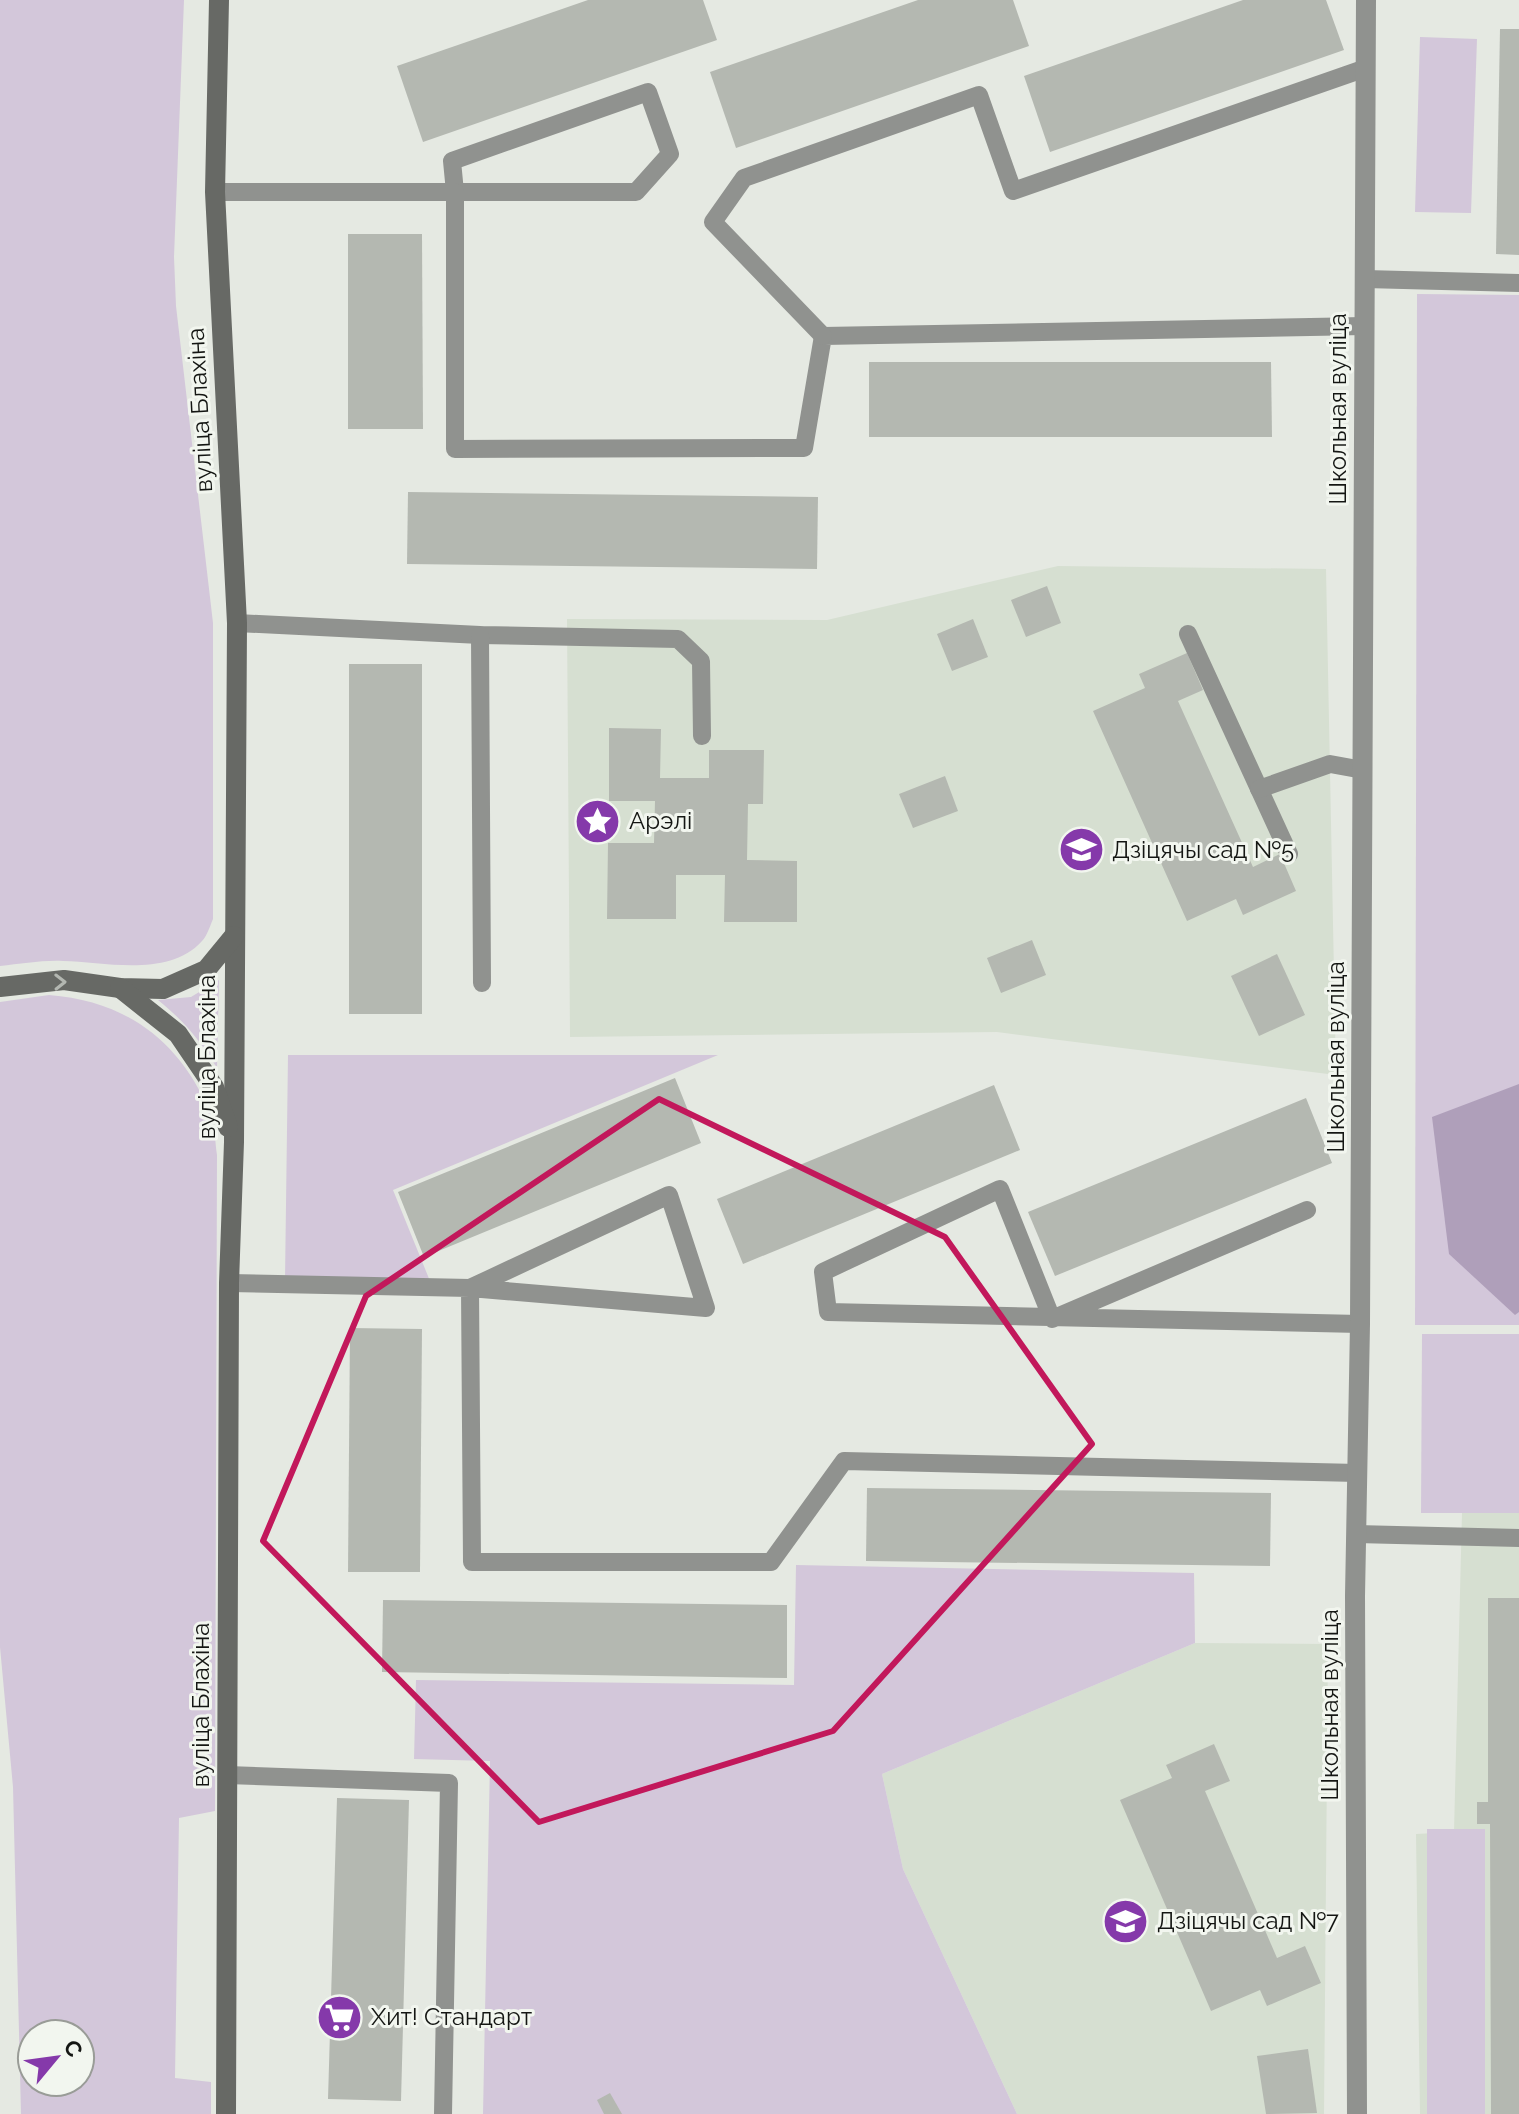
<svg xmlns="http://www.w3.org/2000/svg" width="1519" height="2114" font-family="Raleway,sans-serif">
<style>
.built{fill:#d6dfd1}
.green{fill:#d3c7da;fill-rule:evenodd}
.forest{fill:#af9fba}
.building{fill:#b4b8b1}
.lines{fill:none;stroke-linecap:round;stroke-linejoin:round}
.lane{stroke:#90928f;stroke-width:18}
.street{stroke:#90928f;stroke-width:20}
.secondary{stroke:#676965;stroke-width:20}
.oneway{stroke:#b3b7b1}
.marked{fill:none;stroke:#c2185b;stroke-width:6;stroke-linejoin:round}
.labels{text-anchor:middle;stroke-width:6;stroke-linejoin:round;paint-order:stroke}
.street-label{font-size:24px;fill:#141613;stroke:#f2f6ef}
.poi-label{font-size:24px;fill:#141613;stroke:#f2f6ef;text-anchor:start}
</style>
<rect width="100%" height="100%" fill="#e5e9e2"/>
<g class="built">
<polygon points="1058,566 1326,569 1336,1075 997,1032 570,1037 567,619 827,620"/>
<polygon points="1462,1513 1519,1513 1519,2114 1420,2114 1416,1834 1454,1832"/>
<polygon points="1195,1643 1328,1644 1324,2114 1017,2114 903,1869 882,1774"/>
</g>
<g class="green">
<path d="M 0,0 L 184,0 L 174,257 L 176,306 L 213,623 L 213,919 C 210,926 207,936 202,941 C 169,978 105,962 63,961 C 42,960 21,964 0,966 Z"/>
<polygon points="1420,37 1477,39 1471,213 1415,212"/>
<polygon points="1417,294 1519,295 1519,1325 1415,1325"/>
<path d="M 219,980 L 217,1068 C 200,1040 183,1020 158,1000 L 191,997 Z"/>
<path d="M 49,995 C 126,1001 179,1040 210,1112 C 215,1125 215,1142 217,1155 L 215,1811 L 179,1818 L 175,2078 L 211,2082 L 211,2114 L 21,2114 L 13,1787 L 0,1647 L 0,1002 ZM 32,2034 L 80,2034 L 80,2082 L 32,2082 Z"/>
<polygon points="288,1055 718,1055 393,1190 430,1281 285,1280"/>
<polygon points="1422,1334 1519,1334 1519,1513 1421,1513"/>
<polygon points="796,1565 1194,1573 1195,1643 882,1774 903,1869 1017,2114 483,2114 490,1761 414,1759 416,1680 794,1685"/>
<rect x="1427" y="1829" width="58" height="285"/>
</g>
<polygon class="forest" points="1519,1084 1519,1312 1515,1315 1449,1254 1432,1117"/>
<g class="building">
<polygon points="588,0 703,0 717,40 423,142 397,66"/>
<polygon points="918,0 1013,0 1029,46 736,148 710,72"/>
<polygon points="1243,0 1326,0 1344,50 1050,152 1024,76"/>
<polygon points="1500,29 1519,29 1519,255 1496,254"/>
<polygon points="348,234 422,234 423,429 348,429"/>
<polygon points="869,362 1271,362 1272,437 869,437"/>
<polygon points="408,492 818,497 817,569 407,564"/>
<polygon points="1047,586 1061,623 1026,637 1011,600"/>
<polygon points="973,619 988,657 952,671 937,634"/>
<polygon points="1187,653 1203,690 1178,701 1253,867 1280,854 1296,891 1243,915 1236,899 1187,921 1093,711 1145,688 1139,674"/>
<rect x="349" y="664" width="73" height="350"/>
<polygon points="609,728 661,729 660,778 709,778 709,750 764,750 763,804 748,804 747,860 797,861 797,922 724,922 725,875 676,875 676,919 607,919 608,843 654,843 655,801 609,801"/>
<polygon points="945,776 958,811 913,828 899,794"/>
<polygon points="1032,940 1046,975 1001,993 987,958"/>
<polygon points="1277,954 1305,1015 1259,1036 1231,976"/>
<polygon points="675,1078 701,1143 424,1257 398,1192"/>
<polygon points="994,1085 1020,1150 743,1264 717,1199"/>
<polygon points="1306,1098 1332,1163 1055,1276 1028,1212"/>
<polygon points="350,1328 422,1329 420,1572 348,1572"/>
<polygon points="867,1488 1271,1493 1270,1566 866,1561"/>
<polygon points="1488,1598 1519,1598 1519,2114 1491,2114 1490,1824 1477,1824 1477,1802 1488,1802"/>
<polygon points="383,1600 787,1605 787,1678 382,1672"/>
<polygon points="1214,1744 1230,1781 1205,1791 1277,1958 1305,1946 1321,1983 1267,2006 1260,1990 1211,2011 1120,1800 1172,1778 1166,1765"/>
<polygon points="337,1798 409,1800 401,2101 328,2099"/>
<polygon points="1308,2049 1317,2113 1266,2114 1257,2056"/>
<polygon points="610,2093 622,2114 604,2114 597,2100"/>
</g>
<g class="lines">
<g class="lane">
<polygon points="648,92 670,154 636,192 455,192 452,161"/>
<polyline points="215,192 455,192 455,449 804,448 823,336 1364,326"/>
<polyline points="1365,279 1519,283"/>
<polyline points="823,336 713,222 744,178 979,95 1013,191 1366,68"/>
<polyline points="237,623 480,635 678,639 701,661 702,736"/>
<polyline points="1188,634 1289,854"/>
<polyline points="480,635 482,983"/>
<polyline points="1259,789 1330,764 1363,770"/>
<polyline points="1307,1210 1052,1319 1000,1189 823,1272 828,1312 1360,1324"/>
<polyline points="229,1283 470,1288 706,1308 669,1195 470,1288 472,1562 771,1562 844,1461 1358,1473"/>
<polyline points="1356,1534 1519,1538"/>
<polyline points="227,1775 449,1783 443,2114"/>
</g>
<polyline class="street" points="1357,2114 1355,1596 1360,1324 1366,0"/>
<g class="secondary">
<polyline points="219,0 215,192 237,623 234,1142 229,1283 226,2114"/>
<polyline points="0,987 64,980 120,988 163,989 206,970 234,936"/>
<polyline points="120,988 178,1034 214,1087 228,1127"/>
</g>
</g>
<defs><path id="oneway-chevron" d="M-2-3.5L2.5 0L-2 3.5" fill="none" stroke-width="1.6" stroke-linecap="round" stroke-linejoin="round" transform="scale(2)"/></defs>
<use class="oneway" href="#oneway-chevron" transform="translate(60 982) rotate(-1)"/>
<path class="marked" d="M 659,1099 L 945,1237 L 1092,1444 L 833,1731 L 539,1822 L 263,1541 L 366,1296 Z"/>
<defs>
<symbol id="sight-disc" viewBox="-11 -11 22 22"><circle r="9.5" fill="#8539aa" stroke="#f2f6ef"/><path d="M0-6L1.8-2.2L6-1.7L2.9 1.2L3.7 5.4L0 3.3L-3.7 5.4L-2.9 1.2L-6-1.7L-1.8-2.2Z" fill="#fff"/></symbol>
<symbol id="school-disc" viewBox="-11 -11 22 22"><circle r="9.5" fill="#8539aa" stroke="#f2f6ef"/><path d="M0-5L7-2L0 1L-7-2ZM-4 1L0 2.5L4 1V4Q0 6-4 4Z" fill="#fff"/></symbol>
<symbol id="supermarket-disc" viewBox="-11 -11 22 22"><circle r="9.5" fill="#8539aa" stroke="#f2f6ef"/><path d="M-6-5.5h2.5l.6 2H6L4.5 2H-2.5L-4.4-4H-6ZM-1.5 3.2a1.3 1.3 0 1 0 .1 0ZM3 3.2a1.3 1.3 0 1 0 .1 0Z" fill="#fff"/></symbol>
</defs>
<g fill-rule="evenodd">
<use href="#sight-disc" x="572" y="796" width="51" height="51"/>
<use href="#school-disc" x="1056" y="824" width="51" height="51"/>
<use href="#school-disc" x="1100" y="1896" width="51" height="51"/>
<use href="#supermarket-disc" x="314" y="1992" width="51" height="51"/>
</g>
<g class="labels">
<g class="street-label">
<text transform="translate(1338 409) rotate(-90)" y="8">Школьная вуліца</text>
<text transform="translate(200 410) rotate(-93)" y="8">вуліца Блахіна</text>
<text transform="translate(207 1057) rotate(-90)" y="8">вуліца Блахіна</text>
<text transform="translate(1336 1057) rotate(-90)" y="8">Школьная вуліца</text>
<text transform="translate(201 1705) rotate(-90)" y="8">вуліца Блахіна</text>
<text transform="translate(1330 1705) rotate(-90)" y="8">Школьная вуліца</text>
</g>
<g class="poi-label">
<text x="629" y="829">Арэлі</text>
<text x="1112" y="858">Дзіцячы сад №5</text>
<text x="1157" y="1929">Дзіцячы сад №7</text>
<text x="371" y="2025">Хит! Стандарт</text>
</g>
</g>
<g transform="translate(56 2058) rotate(61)"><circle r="38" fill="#f2f6ef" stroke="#999c97" stroke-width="2"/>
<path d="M0-6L14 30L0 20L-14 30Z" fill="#8539aa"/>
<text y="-12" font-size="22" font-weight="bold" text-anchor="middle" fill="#141613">С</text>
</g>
</svg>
